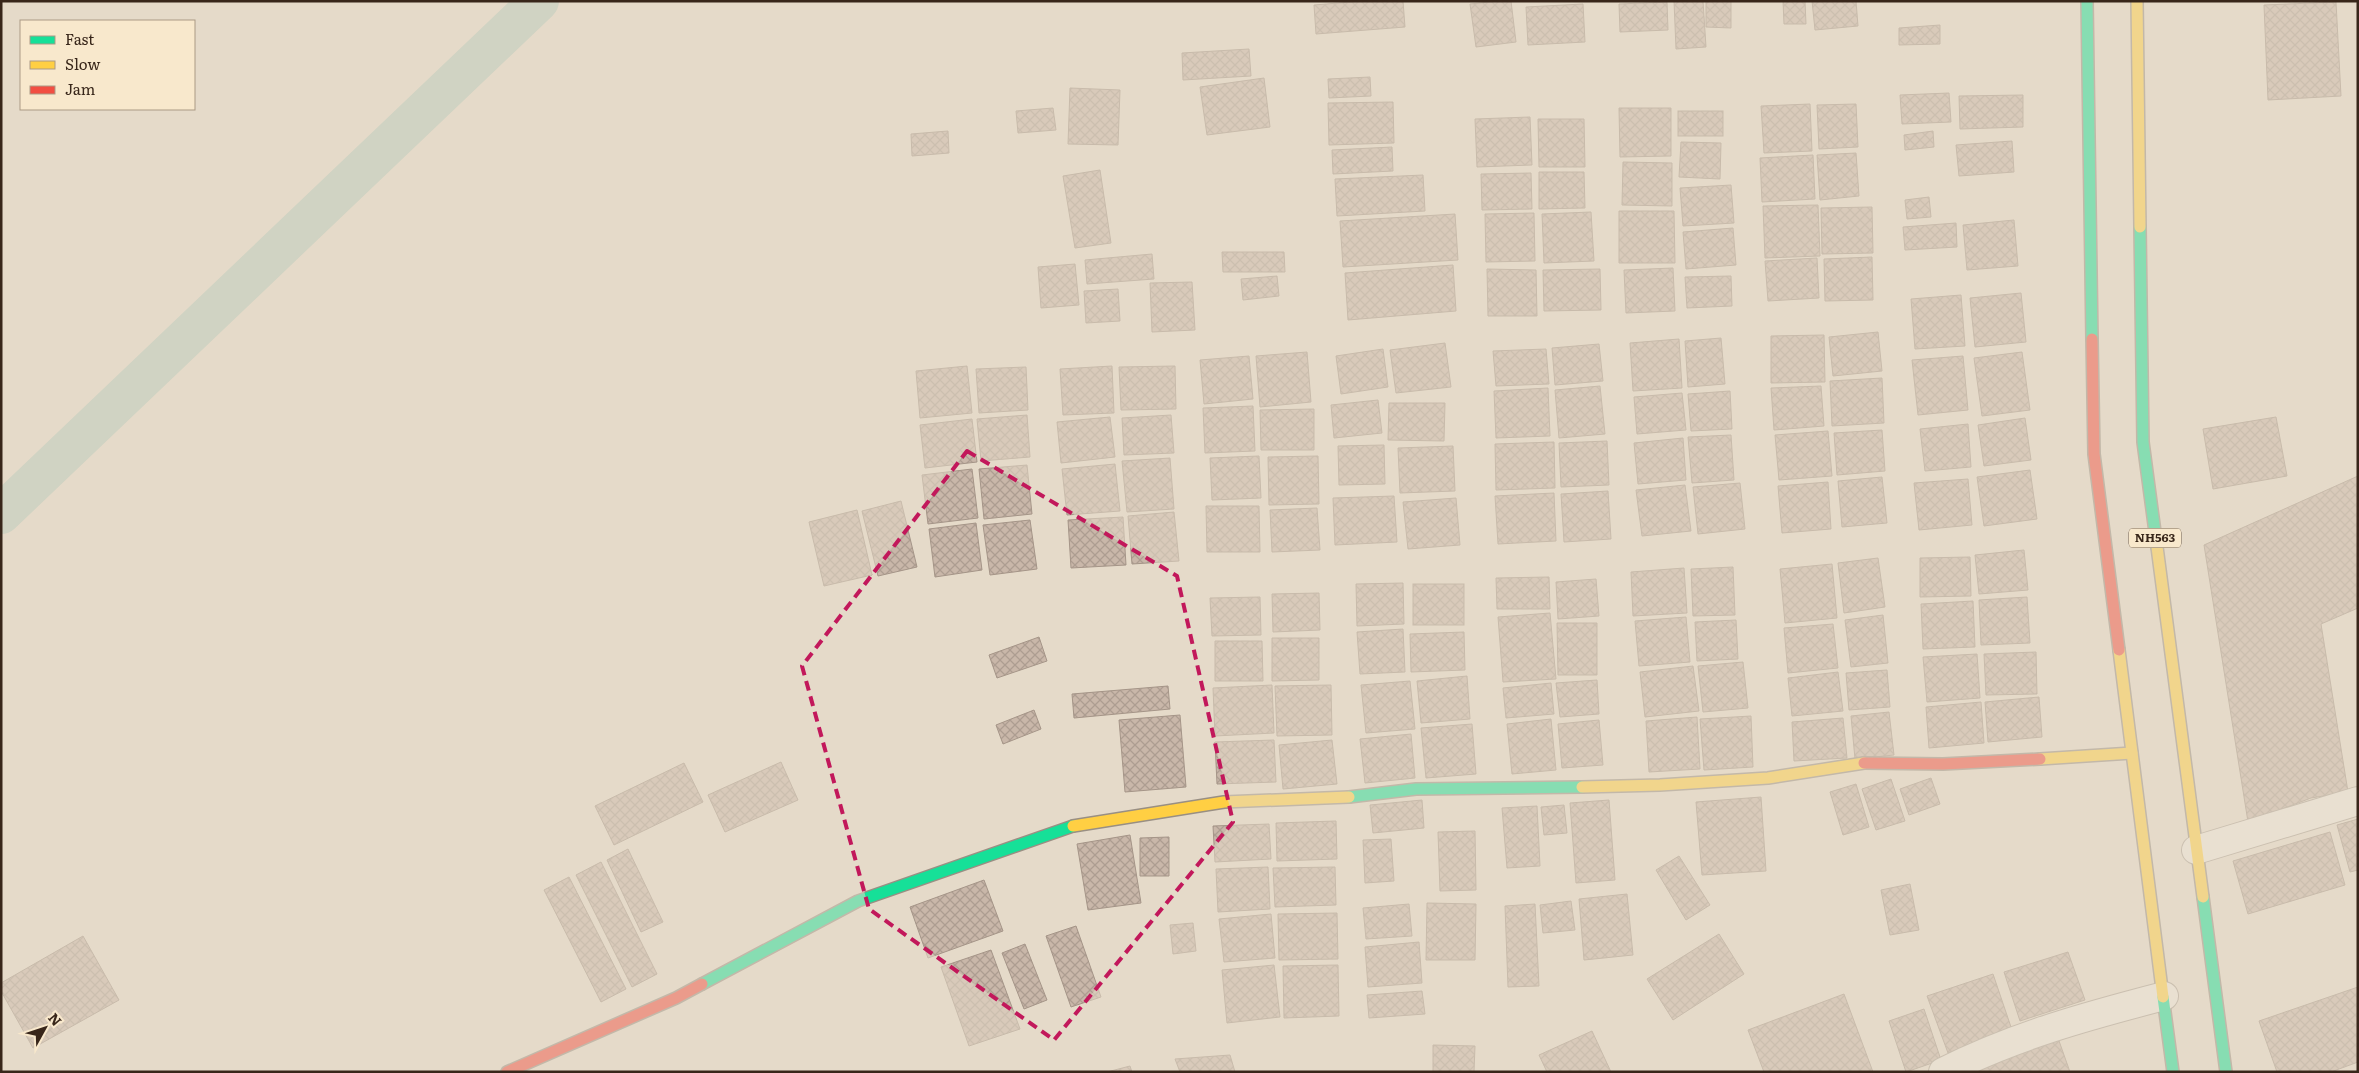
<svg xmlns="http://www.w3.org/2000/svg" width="2359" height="1073" font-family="Literata,serif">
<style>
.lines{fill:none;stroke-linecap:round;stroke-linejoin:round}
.canal{stroke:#b5c9bc;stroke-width:40}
.building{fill:url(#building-cross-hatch);stroke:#a59588}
.street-casing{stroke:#aa9f93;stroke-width:30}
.fast-casing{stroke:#998f83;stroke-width:14}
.slow-casing{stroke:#998f83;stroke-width:14}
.jam-casing{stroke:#998f83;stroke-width:14}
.street{stroke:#ede6db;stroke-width:28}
.fast{stroke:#16e098;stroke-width:11}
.slow{stroke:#ffcf43;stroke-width:11}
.jam{stroke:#f24e42;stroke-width:11}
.marked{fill:none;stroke:#c2185b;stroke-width:4;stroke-dasharray:10 6;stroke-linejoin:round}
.labels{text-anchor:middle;stroke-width:4;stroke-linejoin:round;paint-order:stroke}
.shield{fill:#f8e8cc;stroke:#72604f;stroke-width:1}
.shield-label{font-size:12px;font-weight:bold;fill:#38261a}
</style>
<defs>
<pattern id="building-cross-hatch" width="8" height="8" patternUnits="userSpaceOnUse" patternTransform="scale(1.25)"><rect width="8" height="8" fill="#c9b7a9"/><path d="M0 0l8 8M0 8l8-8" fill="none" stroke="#ad9d91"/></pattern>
</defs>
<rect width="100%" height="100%" fill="#e5dac9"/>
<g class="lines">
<polyline class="canal" points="1,514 539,1"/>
</g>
<g class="building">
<polygon points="1363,1 1403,1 1405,27 1316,34 1314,5"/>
<polygon points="1498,1 1511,1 1516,42 1476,47 1470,4"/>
<polygon points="1674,1 1703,1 1706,47 1676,49"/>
<polygon points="1706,1 1731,1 1731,28 1706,27"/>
<polygon points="1783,1 1805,1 1806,24 1784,24"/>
<polygon points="1812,1 1856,1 1858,26 1815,30"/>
<polygon points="1667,2 1668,30 1620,32 1619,4"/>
<polygon points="2336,2 2341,96 2268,100 2264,5"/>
<polygon points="1583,4 1585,42 1528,45 1526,7"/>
<polygon points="1940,25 1940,44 1899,45 1899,28"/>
<polygon points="1249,49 1251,76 1183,80 1182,53"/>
<polygon points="1370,77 1371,96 1329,98 1328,79"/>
<polygon points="1264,78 1270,127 1207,135 1200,87"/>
<polygon points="1070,88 1120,90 1118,145 1068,144"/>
<polygon points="1949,93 1951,122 1902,124 1900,95"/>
<polygon points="2023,95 2023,127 1960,129 1959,96"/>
<polygon points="1393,102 1394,143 1329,145 1328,103"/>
<polygon points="1810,104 1812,151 1764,153 1761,106"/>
<polygon points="1856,104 1858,147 1819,149 1817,105"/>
<polygon points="1053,108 1056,130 1018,133 1016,111"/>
<polygon points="1619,108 1671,108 1671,156 1620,157"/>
<rect x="1678" y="111" width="45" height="25"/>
<polygon points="1530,117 1532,165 1477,167 1475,119"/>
<polygon points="1538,119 1584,119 1585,167 1539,167"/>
<polygon points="948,131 949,153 912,156 911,134"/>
<polygon points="1933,131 1934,147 1905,150 1904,135"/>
<polygon points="2012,141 2014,172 1959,176 1956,145"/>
<polygon points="1681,142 1721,143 1720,179 1679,177"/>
<polygon points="1392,147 1393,171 1333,174 1332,150"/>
<polygon points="1856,153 1859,196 1820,200 1817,155"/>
<polygon points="1813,155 1815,199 1762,202 1760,158"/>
<polygon points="1623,162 1672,163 1672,206 1622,205"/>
<polygon points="1100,170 1111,243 1075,248 1063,176"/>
<polygon points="1539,172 1584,172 1585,208 1539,209"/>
<polygon points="1531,173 1532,209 1482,210 1481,174"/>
<polygon points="1423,175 1425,211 1337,216 1335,179"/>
<polygon points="1731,185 1734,223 1683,226 1680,188"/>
<polygon points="1929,197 1931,217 1907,219 1905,200"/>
<polygon points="1818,205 1820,256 1765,258 1763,206"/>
<polygon points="1872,207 1873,253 1822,254 1821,208"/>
<polygon points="1619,211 1674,211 1675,263 1619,263"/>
<polygon points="1591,212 1594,261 1544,263 1542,214"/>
<polygon points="1534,213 1535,261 1486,262 1485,214"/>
<polygon points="1455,214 1458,260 1343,267 1340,221"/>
<polygon points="2014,220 2018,266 1967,270 1963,225"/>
<polygon points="1956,223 1957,247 1905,250 1903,227"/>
<polygon points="1733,228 1736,265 1686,269 1683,232"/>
<polygon points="1222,252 1284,252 1285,272 1223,272"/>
<polygon points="1152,254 1154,279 1087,284 1085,260"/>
<polygon points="1872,257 1873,300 1825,301 1824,259"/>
<polygon points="1817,258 1819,298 1768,301 1765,261"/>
<polygon points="1075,264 1079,305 1041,308 1038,267"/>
<polygon points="1453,265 1456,311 1348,320 1345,273"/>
<polygon points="1673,268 1675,311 1626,313 1624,270"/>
<polygon points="1487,269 1536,270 1537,316 1488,316"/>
<polygon points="1600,269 1601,310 1544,311 1543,270"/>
<polygon points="1277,276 1279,296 1243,300 1241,279"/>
<polygon points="1731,276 1732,306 1687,308 1685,277"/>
<polygon points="1192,282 1195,330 1152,332 1150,283"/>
<polygon points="1118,289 1120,321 1086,323 1084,291"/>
<polygon points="2021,293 2026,342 1975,347 1970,298"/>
<polygon points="1961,295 1965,346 1915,349 1911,299"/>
<polygon points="1878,332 1882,371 1833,376 1829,337"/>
<polygon points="1824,335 1825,382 1771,383 1771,336"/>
<polygon points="1721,338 1725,384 1688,387 1685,341"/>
<polygon points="1679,339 1682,388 1633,391 1630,343"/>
<polygon points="1445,343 1451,387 1396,393 1390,350"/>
<polygon points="1599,344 1603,381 1555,385 1552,348"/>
<polygon points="1383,349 1388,387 1341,394 1336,356"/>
<polygon points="1546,349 1549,384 1496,386 1493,351"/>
<polygon points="1307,352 1311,402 1260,407 1256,356"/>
<polygon points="2022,352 2030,410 1982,416 1974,358"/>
<polygon points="1249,356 1253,399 1204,404 1200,360"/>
<polygon points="1963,356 1968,410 1918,415 1912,360"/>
<polygon points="967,366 972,413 920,418 916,371"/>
<polygon points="1112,366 1114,413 1063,415 1060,369"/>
<polygon points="1175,366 1176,409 1121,410 1119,367"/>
<polygon points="1026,367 1028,410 979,413 976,369"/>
<polygon points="1882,378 1884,423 1832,426 1830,381"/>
<polygon points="1600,386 1605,434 1559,438 1555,390"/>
<polygon points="1821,386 1824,426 1774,430 1771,388"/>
<polygon points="1548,388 1550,436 1496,438 1494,391"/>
<polygon points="1730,391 1732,429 1691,431 1688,394"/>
<polygon points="1682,393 1686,430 1637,434 1634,397"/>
<polygon points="1378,400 1382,433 1334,438 1331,405"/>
<polygon points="1389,403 1445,403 1444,441 1388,440"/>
<polygon points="1253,406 1255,451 1205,453 1203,408"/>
<polygon points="1314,409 1314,450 1261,450 1260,410"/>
<polygon points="1027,415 1030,457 981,461 977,419"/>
<polygon points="1171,415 1174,453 1124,455 1122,418"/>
<polygon points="1110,417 1115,457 1061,463 1057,422"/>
<polygon points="2276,417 2287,476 2213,489 2203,429"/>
<polygon points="2025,418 2031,460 1984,466 1978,425"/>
<polygon points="972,419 977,462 925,468 920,425"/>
<polygon points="1968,424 1971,467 1925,471 1920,429"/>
<polygon points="1882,430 1885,471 1837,475 1834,433"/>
<polygon points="1828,431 1832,476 1779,480 1775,435"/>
<polygon points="1731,435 1734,480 1692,483 1688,437"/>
<polygon points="1683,438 1686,480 1638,484 1634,443"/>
<polygon points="1607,441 1609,485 1561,487 1559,443"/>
<polygon points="1554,442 1555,488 1496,490 1495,444"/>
<polygon points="1384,445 1385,484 1339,485 1338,446"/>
<polygon points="1453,446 1455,491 1400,493 1398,448"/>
<polygon points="1259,456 1261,498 1212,500 1210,458"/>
<polygon points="1318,456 1319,504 1269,505 1268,457"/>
<polygon points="1170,458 1174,509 1127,512 1122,461"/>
<polygon points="1115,464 1120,511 1067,515 1062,469"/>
<polygon points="1027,465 1032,514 984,519 979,469"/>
<polygon points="972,469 978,518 928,524 922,475"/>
<polygon points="2030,470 2037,519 1984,526 1977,477"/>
<polygon points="2358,476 2358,608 2321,624 2348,792 2311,798 2248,822 2204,545"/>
<polygon points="1882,477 1887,523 1842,527 1838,481"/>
<polygon points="1968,479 1972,525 1919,530 1914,483"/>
<polygon points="1828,482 1831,529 1782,533 1778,486"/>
<polygon points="1740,483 1745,529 1698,534 1693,487"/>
<polygon points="1685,485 1691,531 1642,536 1636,490"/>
<polygon points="1608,491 1611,539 1564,542 1561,494"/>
<polygon points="1554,493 1556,541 1498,544 1495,496"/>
<polygon points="1394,496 1397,542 1335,545 1333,498"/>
<polygon points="1456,498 1460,545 1408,549 1403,502"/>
<polygon points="901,501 917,567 878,576 862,511"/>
<polygon points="1206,506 1259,506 1260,552 1207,552"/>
<polygon points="1317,508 1320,550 1272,552 1270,510"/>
<polygon points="857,510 872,575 824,586 809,522"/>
<polygon points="1174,512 1179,561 1132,564 1128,516"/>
<polygon points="1123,517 1126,565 1071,568 1068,520"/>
<polygon points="1030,520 1037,569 990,575 983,525"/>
<polygon points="976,523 982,570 935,577 929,529"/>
<polygon points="2024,550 2028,590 1979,594 1975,555"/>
<polygon points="1970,557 1971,596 1920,597 1920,558"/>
<polygon points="1878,558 1885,607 1844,613 1838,563"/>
<polygon points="1832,564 1837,618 1785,623 1780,569"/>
<polygon points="1733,567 1735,615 1693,616 1691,569"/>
<polygon points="1684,568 1687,613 1633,616 1631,572"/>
<polygon points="1549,577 1550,609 1497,609 1496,578"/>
<polygon points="1596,579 1599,616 1558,619 1556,582"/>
<polygon points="1403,583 1404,624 1357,626 1356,584"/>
<rect x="1413" y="584" width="51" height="41"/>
<polygon points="1319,593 1320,630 1273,632 1272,594"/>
<polygon points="1260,597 1261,635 1212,636 1210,598"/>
<polygon points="2027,597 2030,643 1981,645 1979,600"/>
<polygon points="1973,601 1975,647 1923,649 1921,604"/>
<polygon points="1550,613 1556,679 1503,682 1498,617"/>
<polygon points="1883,615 1888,663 1851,667 1845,620"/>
<polygon points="1686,617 1690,662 1639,666 1635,621"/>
<polygon points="1736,620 1738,659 1697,661 1695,622"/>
<polygon points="1557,623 1597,623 1597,675 1558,675"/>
<polygon points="1833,624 1838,668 1788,673 1784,628"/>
<polygon points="1403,629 1405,672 1360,674 1357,632"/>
<polygon points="1464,632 1465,670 1411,672 1410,634"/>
<polygon points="1039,637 1047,661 997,678 989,655"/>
<polygon points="1272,638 1319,638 1319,680 1272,681"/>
<polygon points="1215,641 1262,641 1263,681 1215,681"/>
<polygon points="2036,652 2037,694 1986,695 1984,654"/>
<polygon points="1977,654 1980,698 1927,702 1923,657"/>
<polygon points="1743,662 1748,708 1703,712 1698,666"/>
<polygon points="1693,666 1699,711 1645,717 1640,672"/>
<polygon points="1887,670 1890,707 1849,710 1846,673"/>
<polygon points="1838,672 1843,711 1792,716 1788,678"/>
<polygon points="1467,676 1470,719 1421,723 1417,681"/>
<polygon points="1597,680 1599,714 1560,717 1556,683"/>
<polygon points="1410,681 1415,729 1366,733 1361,685"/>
<polygon points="1551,683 1554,714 1506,718 1503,688"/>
<polygon points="1272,685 1274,733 1215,736 1213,688"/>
<polygon points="1331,685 1332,735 1277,736 1275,686"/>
<polygon points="1168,686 1170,709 1074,718 1072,694"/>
<polygon points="2039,697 2042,737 1988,742 1985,702"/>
<polygon points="1981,702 1984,743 1929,748 1926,707"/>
<polygon points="1034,710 1041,729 1003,744 996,725"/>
<polygon points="1889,712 1894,755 1855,759 1851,716"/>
<polygon points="1180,715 1186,787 1125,792 1119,720"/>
<polygon points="1751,716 1753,767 1704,770 1700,719"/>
<polygon points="1697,717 1700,769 1649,772 1646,721"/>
<polygon points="1843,718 1847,758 1794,761 1792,722"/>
<polygon points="1551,719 1556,770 1512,774 1507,724"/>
<polygon points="1599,720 1603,765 1562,768 1558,724"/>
<polygon points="1472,724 1476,774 1426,778 1421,728"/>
<polygon points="1411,734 1415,778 1365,783 1360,739"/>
<polygon points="1274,740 1276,782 1217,784 1215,742"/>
<polygon points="1332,740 1337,784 1283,789 1279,745"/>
<polygon points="781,762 798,800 725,832 708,795"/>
<polygon points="684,763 703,802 614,845 595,806"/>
<polygon points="1931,778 1940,804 1909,815 1900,789"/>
<polygon points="1891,779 1905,821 1876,830 1862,789"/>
<polygon points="1856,784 1869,827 1843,835 1830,792"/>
<polygon points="1761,797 1766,871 1702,875 1696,802"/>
<polygon points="1422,800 1424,828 1373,833 1370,805"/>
<polygon points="1609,800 1615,880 1576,883 1570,803"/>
<polygon points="1564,805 1567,833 1544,835 1541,807"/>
<polygon points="1537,806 1540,866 1507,868 1502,808"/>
<polygon points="2358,819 2358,870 2350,872 2337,825"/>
<polygon points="1336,821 1337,859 1277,861 1276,823"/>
<polygon points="1269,824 1271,859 1215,862 1213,826"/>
<polygon points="1475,831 1476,890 1440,891 1438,832"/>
<polygon points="2330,832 2345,885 2248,914 2233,861"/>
<polygon points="1130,835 1141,903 1088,910 1077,844"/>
<polygon points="1169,837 1169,876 1140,876 1140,838"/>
<polygon points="1391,839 1394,881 1365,883 1363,840"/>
<polygon points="628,849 663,922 641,932 607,860"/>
<polygon points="1679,856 1710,905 1686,920 1656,870"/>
<polygon points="601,862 657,974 632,987 576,875"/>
<polygon points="1268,867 1270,909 1218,912 1216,869"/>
<polygon points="1335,867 1336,905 1275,907 1273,868"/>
<polygon points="569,877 626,989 601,1002 544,890"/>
<polygon points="984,880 1003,931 928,958 910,907"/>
<polygon points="1910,884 1919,930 1890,935 1881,890"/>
<polygon points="1627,894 1633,955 1584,960 1579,899"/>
<polygon points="1571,901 1575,930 1543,933 1540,905"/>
<polygon points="1427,903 1476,904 1475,960 1426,960"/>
<polygon points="1409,904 1412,936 1366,939 1363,908"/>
<polygon points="1535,904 1539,986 1508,987 1505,906"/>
<polygon points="1337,913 1338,959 1279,960 1278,914"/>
<polygon points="1271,914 1275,958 1224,962 1219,919"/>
<polygon points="1193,923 1196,951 1173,954 1170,925"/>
<polygon points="1076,926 1101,997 1071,1007 1046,936"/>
<polygon points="1719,934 1744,974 1673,1020 1647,979"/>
<polygon points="83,936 119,1000 33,1048 1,991 1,983"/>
<polygon points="1419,942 1422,983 1368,987 1365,947"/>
<polygon points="1025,944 1047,1000 1024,1009 1002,953"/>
<polygon points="991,950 1020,1029 969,1046 941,967"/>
<polygon points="2068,952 2085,1000 2020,1021 2004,972"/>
<polygon points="1274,965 1280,1017 1227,1023 1222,970"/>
<polygon points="1338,965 1339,1016 1284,1018 1283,966"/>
<polygon points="1993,974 2012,1030 1948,1053 1927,996"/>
<polygon points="2358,987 2358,1062 2331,1072 2277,1072 2259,1021"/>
<polygon points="1422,991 1425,1014 1369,1018 1367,995"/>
<polygon points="1844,994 1873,1072 1764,1072 1748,1030"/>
<polygon points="1924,1009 1941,1060 1906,1072 1889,1021"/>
<polygon points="1592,1031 1611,1072 1547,1072 1539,1055"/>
<polygon points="2058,1038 2070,1072 1964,1072"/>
<polygon points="1433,1045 1475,1046 1474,1072 1433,1072"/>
<polygon points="1230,1055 1235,1072 1180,1072 1175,1059"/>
<polygon points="1130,1066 1132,1072 1107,1072"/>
</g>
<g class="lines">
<defs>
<g id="street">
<polyline points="2196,850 2358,801"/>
<path d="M 1943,1072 C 2014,1036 2087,1016 2164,996"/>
</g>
<g id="fast">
<polyline points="2087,1 2092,339"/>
<polyline points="2140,227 2143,442 2157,547"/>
<polyline points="1349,797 1416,789 1582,787"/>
<polyline points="2203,897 2226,1072"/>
<polyline points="702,984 858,901 1073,826"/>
<polyline points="2163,997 2173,1072"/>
</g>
<g id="slow">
<polyline points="2137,1 2140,227"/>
<polyline points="2157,547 2203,897"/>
<polyline points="2119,650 2163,997"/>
<polyline points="2040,759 2132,753"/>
<polyline points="1582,787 1660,785 1768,778 1864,763"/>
<polyline points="1073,826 1224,802 1349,797"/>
</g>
<g id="jam">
<polyline points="2092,339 2094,454 2119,650"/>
<polyline points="1864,763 1943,764 2040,759"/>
<polyline points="507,1072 676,998 702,984"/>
</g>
</defs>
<use href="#street" class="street-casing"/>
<use href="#fast" class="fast-casing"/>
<use href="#slow" class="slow-casing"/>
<use href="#jam" class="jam-casing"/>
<use href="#street" class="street"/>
<use href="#fast" class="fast"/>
<use href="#slow" class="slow"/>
<use href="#jam" class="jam"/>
</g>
<path d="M0 0H2359V1073H0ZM 967,451 L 1177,576 L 1233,822 L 1054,1040 L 869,909 L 802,666 Z" fill="#e5dac9" fill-opacity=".55" fill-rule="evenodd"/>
<path class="marked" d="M 967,451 L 1177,576 L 1233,822 L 1054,1040 L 869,909 L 802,666 Z"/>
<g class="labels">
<rect class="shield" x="2129" y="528.5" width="52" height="19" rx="4"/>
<g class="shield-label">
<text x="2155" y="542">NH563</text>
</g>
</g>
<rect width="2359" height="1073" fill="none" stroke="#38261a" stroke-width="5"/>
<rect x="20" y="20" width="175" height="90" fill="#f8e8cc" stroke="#ab9a85"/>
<rect x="30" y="36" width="25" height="8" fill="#16e098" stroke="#ab9a85"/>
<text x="65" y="45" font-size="15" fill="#38261a">Fast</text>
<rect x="30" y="61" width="25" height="8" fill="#ffcf43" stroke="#ab9a85"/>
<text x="65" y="70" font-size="15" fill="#38261a">Slow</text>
<rect x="30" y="86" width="25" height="8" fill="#f24e42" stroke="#ab9a85"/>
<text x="65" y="95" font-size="15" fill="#38261a">Jam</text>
<g transform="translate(45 1028) rotate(50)" stroke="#f8e8cc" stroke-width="4" paint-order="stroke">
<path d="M0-4L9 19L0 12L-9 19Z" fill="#38261a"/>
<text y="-8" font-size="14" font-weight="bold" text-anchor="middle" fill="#38261a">N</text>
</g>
</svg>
